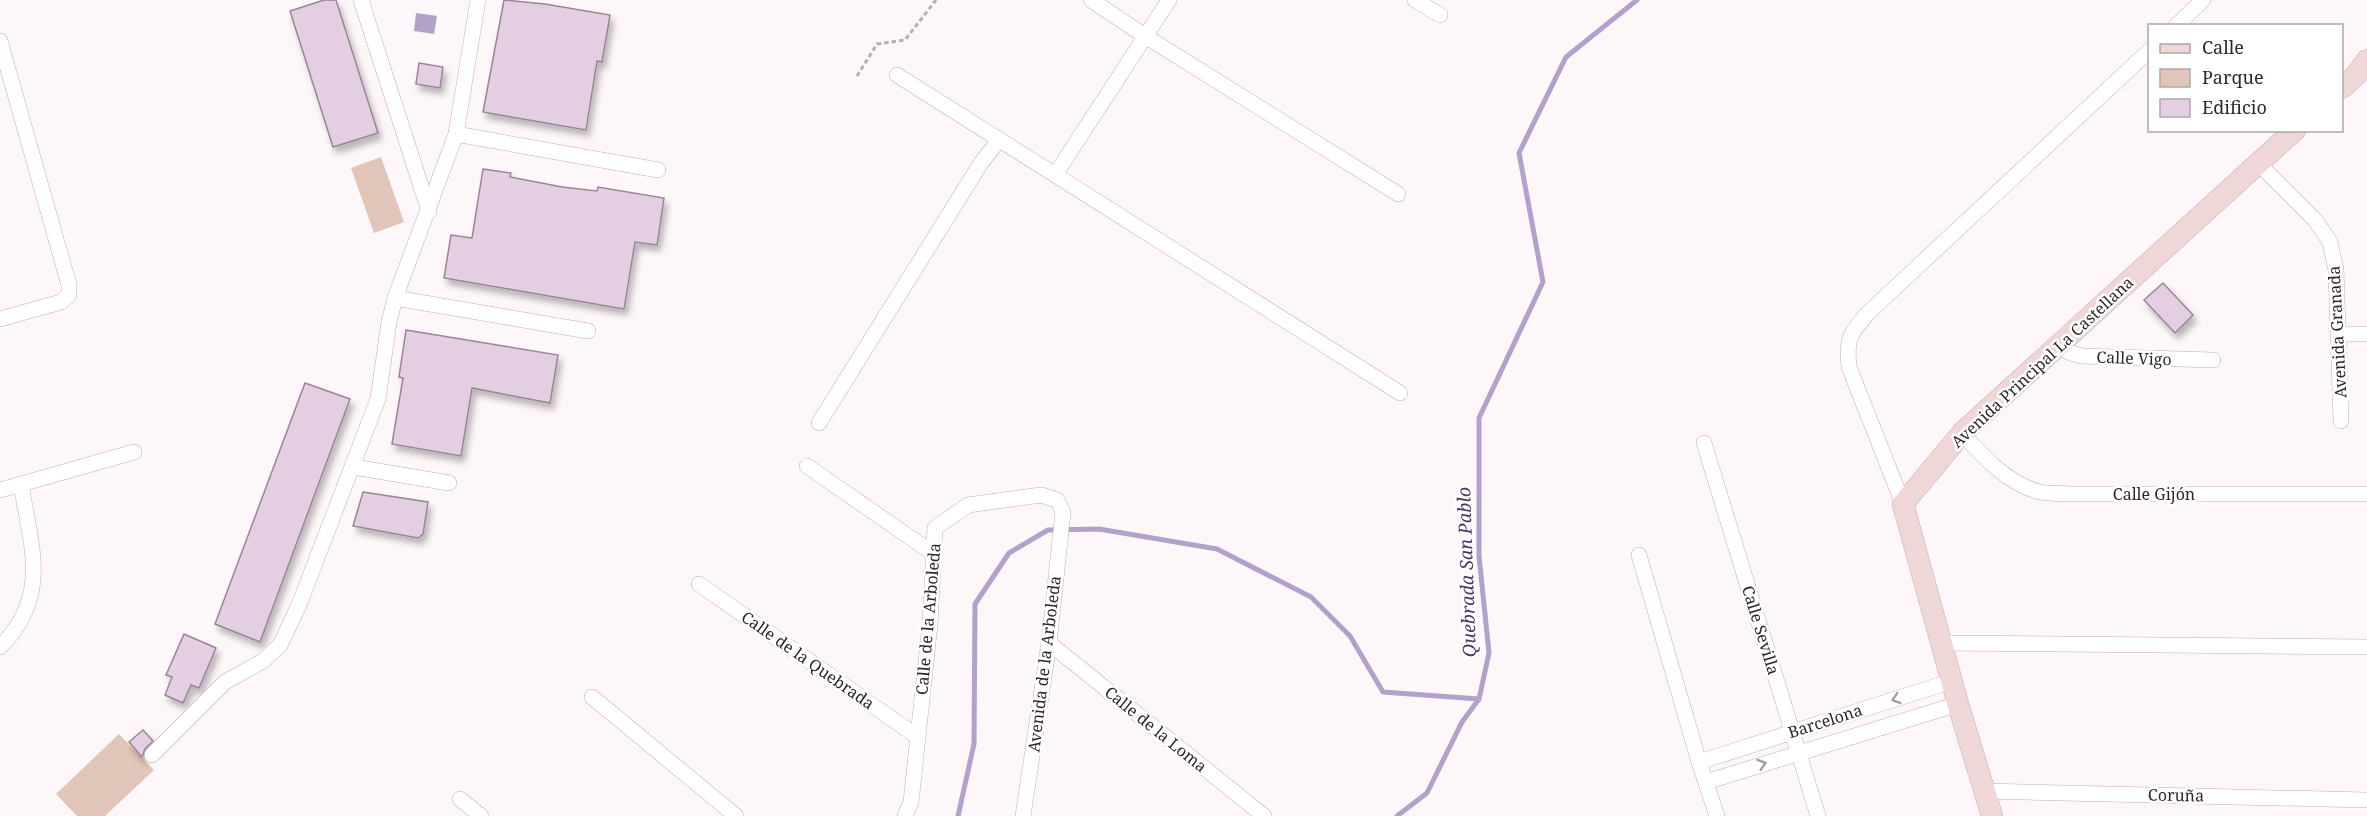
<svg xmlns="http://www.w3.org/2000/svg" width="2367" height="816" font-family="'Noto Serif',serif">
<style>
.green{fill:#e1c5b8}
.water{fill:#b2a1ca}
.lines{fill:none;stroke-linecap:round;stroke-linejoin:round}
.stream{stroke:#b2a1ca;stroke-width:5}
.building{fill:#e4cee2;stroke:#998597;stroke-width:1.5;filter:url(#shadow)}
.street-casing{stroke:#c8abb5;stroke-width:16}
.secondary-casing{stroke:#c8abb5;stroke-width:22}
.path{stroke:#b7afb2;stroke-width:3;stroke-dasharray:4.5 3;stroke-linecap:butt}
.street{stroke:#fff;stroke-width:15}
.secondary{stroke:#f0d7d7;stroke-width:21}
.oneway{stroke:#a29d9f}
.labels{text-anchor:middle;stroke-width:5;stroke-linejoin:round;paint-order:stroke}
.street-label{font-size:16px;fill:#302529;stroke:#fff}
.water-label{font-size:18px;font-style:italic;fill:#4c3368;stroke:#fff}
</style>
<defs>
<filter id="shadow"><feDropShadow dx="3.5" dy="6" stdDeviation="3" flood-color="#0004"/></filter>
</defs>
<rect width="100%" height="100%" fill="#fef7f9"/>
<g class="green">
<polygon points="381,157 404,222 374,233 351,168"/>
<polygon points="119,734 154,770 105,816 77,816 56,794"/>
</g>
<polygon class="water" points="416,13 437,16 434,34 414,31"/>
<g class="lines">
<g class="stream">
<polyline points="958,816 974,744 975,604 1009,553 1048,530 1099,529 1217,549 1311,597 1350,636 1383,692 1479,699"/>
<polyline points="1397,816 1427,793 1462,722 1479,699 1489,653 1479,556 1479,418 1543,282 1519,153 1566,57 1637,0"/>
</g>
</g>
<g class="building">
<polygon points="324,0 336,0 378,133 333,147 290,11"/>
<polygon points="504,0 545,4 610,15 602,62 597,61 586,130 483,112"/>
<polygon points="419,63 443,67 440,88 416,84"/>
<polygon points="483,169 511,173 510,177 562,187 597,191 598,187 664,198 657,245 635,242 624,309 444,278 451,235 472,238"/>
<polygon points="2163,283 2193,315 2175,333 2144,300"/>
<polygon points="406,330 558,355 550,403 472,388 461,456 392,444 403,378 399,377"/>
<polygon points="305,383 350,399 260,642 215,624"/>
<polygon points="363,492 428,502 423,534 418,538 353,526"/>
<polygon points="184,634 216,648 199,688 191,685 183,703 165,695 172,677 166,675"/>
<polygon points="143,730 153,741 145,749 142,757 129,742"/>
</g>
<g class="lines">
<defs>
<g id="street">
<polyline points="361,0 429,211"/>
<polyline points="1091,0 1145,36 1398,194"/>
<polyline points="1415,0 1440,15"/>
<polyline points="2176,26 2203,0"/>
<polyline points="0,41 69,285 69,295 61,302 0,319"/>
<polyline points="897,75 1400,393"/>
<polyline points="456,134 658,170"/>
<polyline points="2259,164 2315,220 2330,242 2336,270 2341,421"/>
<polyline points="1055,175 1169,0"/>
<polyline points="395,298 588,331"/>
<polyline points="2340,334 2367,334"/>
<polyline points="2058,344 2068,352 2081,356 2213,360"/>
<polyline points="819,423 981,163 999,140"/>
<path d="M 1962,433 C 1983,457 2007,483 2039,492 C 2049,494 2062,493 2072,494 L 2367,494"/>
<polyline points="1704,443 1818,816"/>
<polyline points="807,466 934,554"/>
<polyline points="354,467 449,483"/>
<polyline points="0,490 134,452"/>
<path d="M 1903,504 L 1849,367 C 1846,337 1850,334 1869,312 L 2150,50"/>
<polyline points="1639,555 1699,762 1717,816"/>
<polyline points="699,584 918,737"/>
<polyline points="1049,643 1264,816"/>
<polyline points="1942,643 2367,647"/>
<path d="M 0,647 C 51,596 31,547 21,484"/>
<polyline points="592,697 736,816"/>
<polyline points="152,755 225,682 263,661 280,645 299,605 378,399 389,322 395,298 456,134 478,0"/>
<polyline points="1699,762 1952,681"/>
<polyline points="1706,782 1958,704"/>
<polyline points="1984,791 2367,800"/>
<polyline points="460,799 481,816"/>
<polyline points="905,816 911,802 930,624 935,528 968,505 1041,495 1057,500 1063,512 1049,643 1023,816"/>
</g>
<g id="secondary">
<polyline points="2342,88 2356,75 2367,60"/>
<polyline points="1992,816 1958,704 1903,504 1962,433 2295,130"/>
</g>
</defs>
<use href="#street" class="street-casing"/>
<use href="#secondary" class="secondary-casing"/>
<polyline class="path" points="857,76 877,44 905,40 936,0"/>
<use href="#street" class="street"/>
<use href="#secondary" class="secondary"/>
</g>
<defs><path id="oneway-chevron" d="M-2-3.5L2.5 0L-2 3.5" fill="none" stroke-width="1.6" stroke-linecap="round" stroke-linejoin="round" transform="scale(1.5)"/></defs>
<g class="oneway">
<use href="#oneway-chevron" transform="translate(1896 699) rotate(162)"/>
<use href="#oneway-chevron" transform="translate(1762 764) rotate(-17)"/>
</g>
<g class="labels">
<g class="street-label">
<text transform="translate(2337 332) rotate(-93)" y="6">Avenida Granada</text>
<text transform="translate(2134 358) rotate(2)" y="6">Calle Vigo</text>
<text transform="translate(2042 362) rotate(-43)" y="6">Avenida Principal La Castellana</text>
<text x="2154" y="500">Calle Gijón</text>
<text transform="translate(928 619) rotate(-85)" y="6">Calle de la Arboleda</text>
<text transform="translate(1761 630) rotate(73)" y="6">Calle Sevilla</text>
<text transform="translate(808 660) rotate(35)" y="6">Calle de la Quebrada</text>
<text transform="translate(1044 664) rotate(-83)" y="6">Avenida de la Arboleda</text>
<text transform="translate(1825 721) rotate(-18)" y="6">Barcelona</text>
<text transform="translate(1156 729) rotate(39)" y="6">Calle de la Loma</text>
<text transform="translate(2176 795) rotate(1)" y="6">Coruña</text>
</g>
<g class="water-label">
<text transform="translate(1467 572) rotate(-92)" y="6">Quebrada San Pablo</text>
</g>
</g>
<rect x="2148" y="24" width="195" height="108" fill="#ffffff" stroke="#aca8a9" stroke-width="1.5"/>
<rect x="2160" y="44" width="30" height="9" fill="#f0d7d7" stroke="#aca8a9" stroke-width="1.5"/>
<text x="2202" y="54" font-size="18" fill="#302529">Calle</text>
<rect x="2160" y="69" width="30" height="18" fill="#e1c5b8" stroke="#aca8a9" stroke-width="1.5"/>
<text x="2202" y="84" font-size="18" fill="#302529">Parque</text>
<rect x="2160" y="99" width="30" height="18" fill="#e4cee2" stroke="#aca8a9" stroke-width="1.5"/>
<text x="2202" y="114" font-size="18" fill="#302529">Edificio</text>
</svg>
